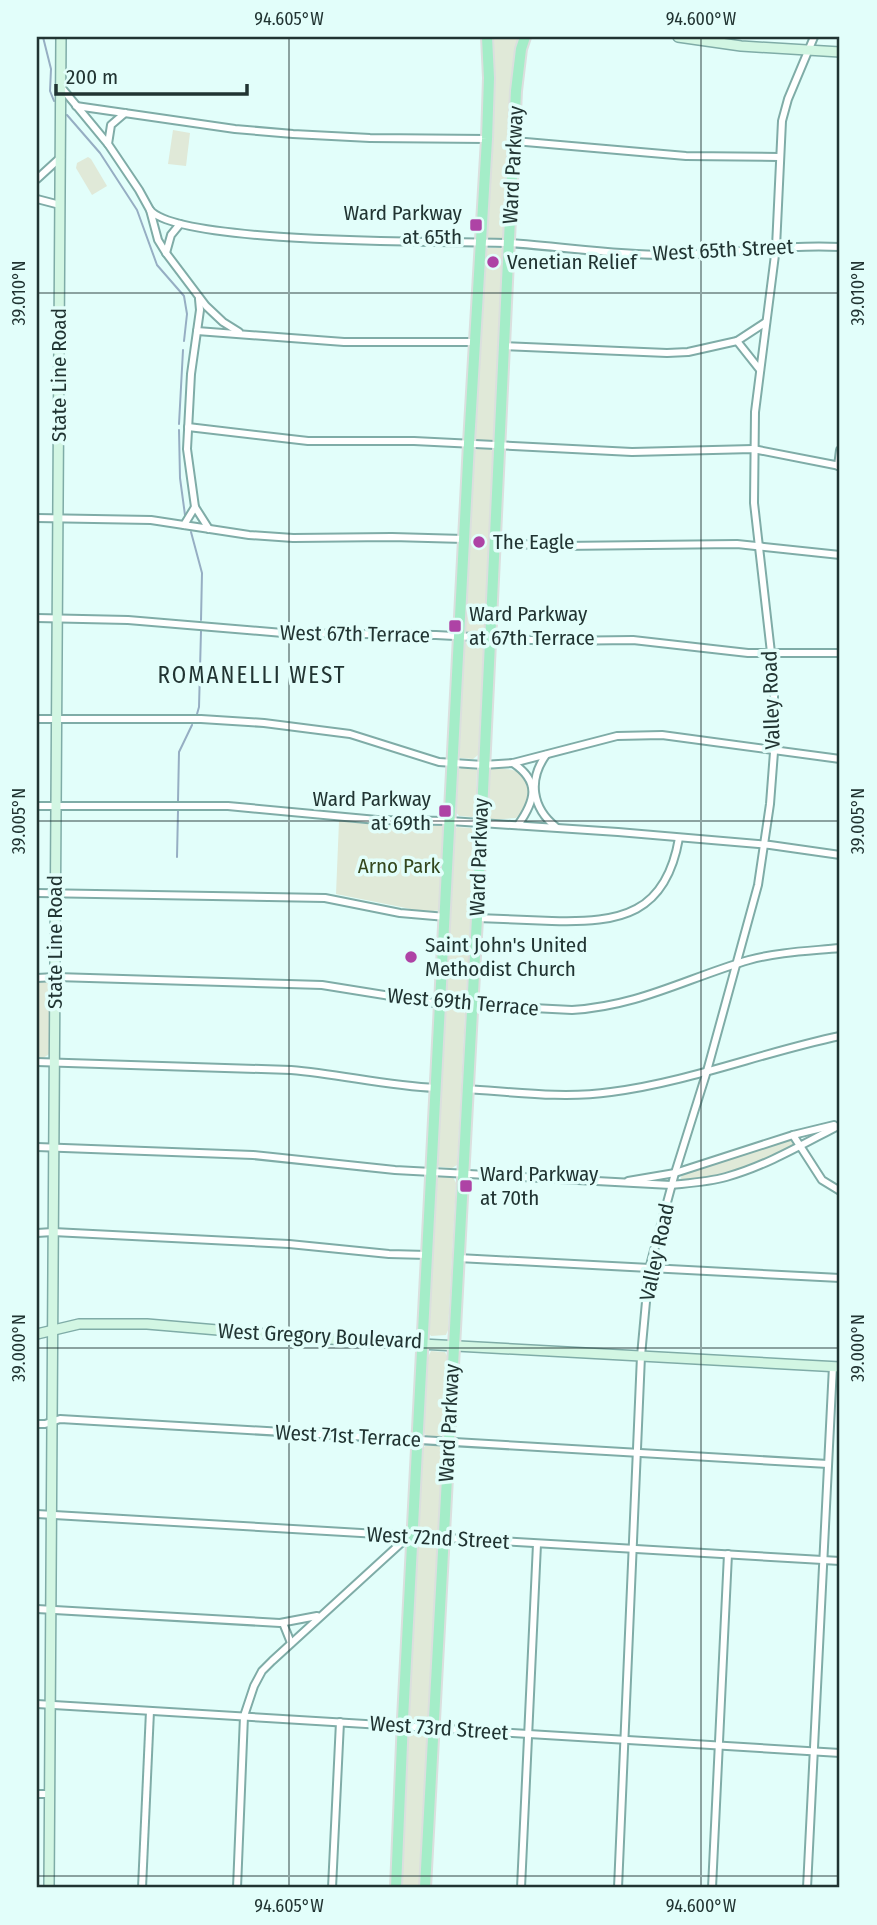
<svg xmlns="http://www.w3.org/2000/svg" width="877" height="1925" font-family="'Fira Sans Condensed',sans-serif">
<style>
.green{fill:#e0e9d8}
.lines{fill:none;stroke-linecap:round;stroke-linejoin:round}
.stream{stroke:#96aec3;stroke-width:2}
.street-casing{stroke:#7faca7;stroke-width:10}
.secondary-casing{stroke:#7faca7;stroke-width:12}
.primary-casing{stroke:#dbdfde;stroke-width:14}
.street{stroke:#fff;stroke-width:6}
.secondary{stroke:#d2f6e3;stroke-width:9}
.primary{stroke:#a4edc8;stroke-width:10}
.ticks{fill:none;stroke:#213432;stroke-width:2;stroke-opacity:0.45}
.poi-dot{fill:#ae43a5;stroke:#e2fefa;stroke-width:2.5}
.labels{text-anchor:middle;stroke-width:7;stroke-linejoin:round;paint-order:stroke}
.street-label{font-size:21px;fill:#213432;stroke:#e2fefa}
.poi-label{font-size:21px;fill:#213432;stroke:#e2fefa;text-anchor:start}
.park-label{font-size:21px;fill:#34471d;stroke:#e2fefa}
.neighbourhood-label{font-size:23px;letter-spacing:2px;fill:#213432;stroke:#e2fefa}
.neatline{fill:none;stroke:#213432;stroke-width:2.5}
.ticks-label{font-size:18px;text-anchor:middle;fill:#213432}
</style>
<rect width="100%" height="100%" fill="#e2fefa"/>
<g class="green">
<polygon points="492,37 520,37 513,63 504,237 501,240 489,239 486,234 494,63"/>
<polygon points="173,130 190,133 186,166 168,164"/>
<polygon points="88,157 91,159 107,186 92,195 76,168 77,163"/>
<polygon points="488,248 501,248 504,252 494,440 477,441 474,437 485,251"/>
<polygon points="477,449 491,449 493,453 485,630 481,633 467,633 465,628 474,451"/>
<polygon points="467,641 482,642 484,645 478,755 473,759 460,758 458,753 464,644"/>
<polygon points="463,767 477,770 475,814 472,817 459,816 455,811 457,771"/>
<path d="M 491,768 C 500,769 512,768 520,773 C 536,785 528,808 516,818 L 490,820 L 486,817 L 488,769 Z"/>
<polygon points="339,821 377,825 442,826 445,829 441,910 426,912 336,894"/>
<polygon points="457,827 471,828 475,834 466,997 462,1000 449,999 446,996 454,831"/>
<polygon points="37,980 45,980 51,985 51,1053 43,1058 37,1057"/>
<polygon points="450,1009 463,1009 465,1014 457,1165 452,1168 439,1167 437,1162 445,1012"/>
<path d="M 791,1139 L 794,1143 L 793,1146 C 762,1162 714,1186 680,1180 L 682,1175 Z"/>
<polygon points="439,1176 453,1177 456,1183 448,1330 446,1335 431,1336 428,1332 436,1179"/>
<polygon points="431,1351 445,1352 447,1356 443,1433 439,1437 426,1436 424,1432 427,1359"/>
<polygon points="425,1446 439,1446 442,1451 438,1529 434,1533 421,1532 419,1526 422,1450"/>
<polygon points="420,1541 434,1541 437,1545 428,1719 424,1722 412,1722 409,1717 417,1546"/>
<polygon points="410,1733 423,1733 427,1737 421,1888 401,1888 407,1737"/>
</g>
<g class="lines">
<g class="stream">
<polyline points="43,37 51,69 50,91 54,101"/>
<polyline points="67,115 100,153 137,210 157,265 184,296 187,314 184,341"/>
<polyline points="179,424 183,350"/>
<polyline points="179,430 180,478 185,515"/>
<polyline points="191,532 202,573 201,620"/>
<polyline points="197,714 199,707 201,631"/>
<polyline points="178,801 179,752 192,725"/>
<polyline points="177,857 178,811"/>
</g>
<defs>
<g id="street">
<polyline points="61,87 108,144"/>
<polyline points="76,106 235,129 293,134 370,138 487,139"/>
<polyline points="125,113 111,125 108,144 139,190 150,210 158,240 166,253 206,306 223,322 239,332"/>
<polyline points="514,141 686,156 779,157"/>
<polyline points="37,179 61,157"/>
<polyline points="37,199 60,205"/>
<path d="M 150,210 C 180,245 449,241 506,243 C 559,246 612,255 665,255 C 724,255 781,244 840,247"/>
<polyline points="166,253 171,235 180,224"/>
<polyline points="199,299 200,310 191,374 187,449 195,507 209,529"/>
<polyline points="197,331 344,342 475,342"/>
<polyline points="737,341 766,322"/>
<polyline points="504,346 667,353 688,352 737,341 760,370"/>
<polyline points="188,427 308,441 414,441 632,452 753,449 840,466"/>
<polyline points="838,466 840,450"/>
<polyline points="37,518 151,520 249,535 293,538 392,537 464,539"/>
<polyline points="184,525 195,507"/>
<polyline points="494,543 561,546 737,544 840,555"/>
<polyline points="37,618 128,620 283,633 436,635 550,641 633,640 748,653 840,653"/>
<polyline points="37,719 201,719 264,723 350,734 439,762 483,765 513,763 617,736 662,735 840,759"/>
<path d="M 546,755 C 528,780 532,808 556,827"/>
<path d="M 513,763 C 541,782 535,801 518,825"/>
<polyline points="37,806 228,806 377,820 450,821 618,832 770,845 840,855"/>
<polyline points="37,893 325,898 400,913 446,917"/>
<path d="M 477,918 C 502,919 527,920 552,921 C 621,923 666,914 679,838"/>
<path d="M 37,978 L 56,977 L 322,985 L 434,1003 L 572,1010 C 639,1006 687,978 749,960 C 778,952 810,951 840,948"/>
<path d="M 37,1062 L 291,1070 C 340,1074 387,1086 436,1088"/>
<path d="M 467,1089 C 514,1092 564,1099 611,1092 C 689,1082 763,1052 840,1036"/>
<polyline points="793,1135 822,1180 840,1191"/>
<path d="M 37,1147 L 253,1155 L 395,1170 L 671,1185 C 690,1183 708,1182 726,1177 C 766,1166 803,1144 840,1125"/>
<polyline points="628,1181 675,1173 793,1135 834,1125"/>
<polyline points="37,1233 53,1232 289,1244 389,1254 427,1255"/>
<polyline points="458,1258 840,1278"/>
<polyline points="37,1424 45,1424 60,1419 828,1464"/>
<polyline points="37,1514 840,1561"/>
<polyline points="37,1609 280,1623 317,1616"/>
<polyline points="283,1623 291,1643"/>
<polyline points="37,1704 840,1753"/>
<polyline points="37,1794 49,1794"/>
<polyline points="142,1888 150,1711"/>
<polyline points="237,1888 244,1716 254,1686 262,1671 272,1661 400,1544 410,1538"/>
<polyline points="332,1888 340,1722"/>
<polyline points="521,1888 537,1544"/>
<polyline points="618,1888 641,1356 649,1269 675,1173 707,1071 758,885 770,804 774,752 774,679 754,503 755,412 776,247 782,121 788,99 814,37"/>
<polyline points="712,1888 728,1554"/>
<polyline points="807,1888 833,1366"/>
</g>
<g id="secondary">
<polyline points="678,37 741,46 840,52"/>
<polyline points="37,1334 79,1324 147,1324 312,1338 840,1367"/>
<polyline points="49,1888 61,37"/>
</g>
<g id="primary">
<polyline points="396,1888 403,1719 469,443 487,139 489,78 487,37"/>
<polyline points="425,1888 477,918 516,91 521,49 525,37"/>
</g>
</defs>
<use href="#street" class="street-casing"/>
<use href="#secondary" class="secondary-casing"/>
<use href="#primary" class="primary-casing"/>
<use href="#street" class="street"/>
<use href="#secondary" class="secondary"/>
<use href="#primary" class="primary"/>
</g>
<path class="ticks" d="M 289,37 L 289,1888M 701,37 L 701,1888M 37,293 L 840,293M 37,821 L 840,821M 37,1348 L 840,1348M 37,1876 L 840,1876"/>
<g class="poi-dot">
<rect x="469" y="218" width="14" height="14" rx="3.5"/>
<circle cx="493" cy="262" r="7"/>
<circle cx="479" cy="542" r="7"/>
<rect x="448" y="619" width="14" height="14" rx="3.5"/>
<rect x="438" y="804" width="14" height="14" rx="3.5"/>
<circle cx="411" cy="957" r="7"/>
<rect x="459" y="1179" width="14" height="14" rx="3.5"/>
</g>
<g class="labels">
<g class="street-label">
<text transform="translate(513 165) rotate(-87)" y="7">Ward Parkway</text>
<text transform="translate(723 250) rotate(-3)" y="7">West 65th Street</text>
<text transform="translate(59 375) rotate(-90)" y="7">State Line Road</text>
<text transform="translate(355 634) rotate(1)" y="7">West 67th Terrace</text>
<text transform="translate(771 700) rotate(-92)" y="7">Valley Road</text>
<text transform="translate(479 857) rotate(-88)" y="7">Ward Parkway</text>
<text transform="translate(55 942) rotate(-90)" y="7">State Line Road</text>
<text transform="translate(463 1002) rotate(5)" y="7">West 69th Terrace</text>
<text transform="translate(657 1252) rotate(-78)" y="7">Valley Road</text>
<text transform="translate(320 1336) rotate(3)" y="7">West Gregory Boulevard</text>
<text transform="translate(449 1423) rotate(-87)" y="7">Ward Parkway</text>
<text transform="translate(348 1436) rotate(3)" y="7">West 71st Terrace</text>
<text transform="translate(438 1538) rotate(3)" y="7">West 72nd Street</text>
<text transform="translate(439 1728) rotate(4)" y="7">West 73rd Street</text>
</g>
<g class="poi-label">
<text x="462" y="220" text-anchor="end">Ward Parkway<tspan x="462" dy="24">at 65th</tspan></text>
<text x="507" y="269">Venetian Relief</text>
<text x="493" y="549">The Eagle</text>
<text x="469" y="621">Ward Parkway<tspan x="469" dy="24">at 67th Terrace</tspan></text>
<text x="431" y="806" text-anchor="end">Ward Parkway<tspan x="431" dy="24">at 69th</tspan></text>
<text x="425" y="952">Saint John's United<tspan x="425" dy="24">Methodist Church</tspan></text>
<text x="480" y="1181">Ward Parkway<tspan x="480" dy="24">at 70th</tspan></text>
</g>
<g class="park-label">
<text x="399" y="873">Arno Park</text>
</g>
<g class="neighbourhood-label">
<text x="252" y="683">ROMANELLI WEST</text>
</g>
</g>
<rect width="877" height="1925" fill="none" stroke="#e2fefa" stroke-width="77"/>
<path d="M56 84v10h191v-10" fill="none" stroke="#213432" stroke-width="3.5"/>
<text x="66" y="84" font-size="21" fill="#213432" stroke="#e2fefa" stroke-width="5" paint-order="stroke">200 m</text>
<rect x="38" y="38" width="800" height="1848" class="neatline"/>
<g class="ticks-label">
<text x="289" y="25">94.605°W</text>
<text x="701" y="25">94.600°W</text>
<text transform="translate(19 293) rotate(-90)" y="6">39.010°N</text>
<text transform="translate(858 293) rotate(-90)" y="6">39.010°N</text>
<text transform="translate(19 821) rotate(-90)" y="6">39.005°N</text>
<text transform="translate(858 821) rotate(-90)" y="6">39.005°N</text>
<text transform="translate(19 1348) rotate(-90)" y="6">39.000°N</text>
<text transform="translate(858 1348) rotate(-90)" y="6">39.000°N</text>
<text x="289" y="1912">94.605°W</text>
<text x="701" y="1912">94.600°W</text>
</g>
</svg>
